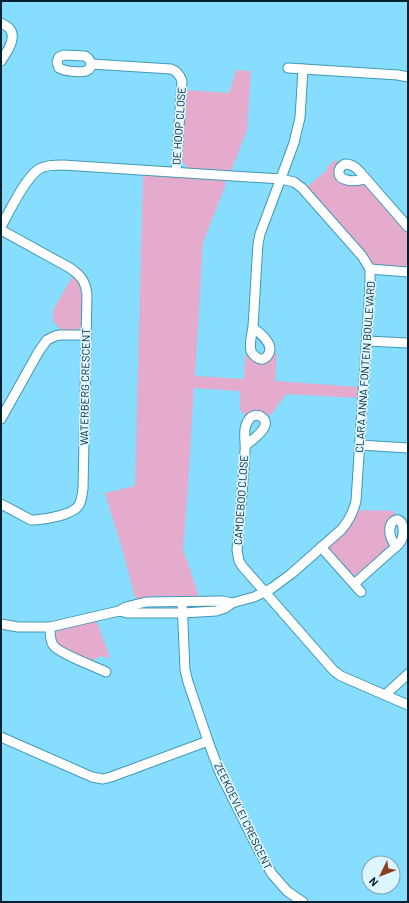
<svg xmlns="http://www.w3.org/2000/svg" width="409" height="903" font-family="Barlow,sans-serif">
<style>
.green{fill:#e5abcc}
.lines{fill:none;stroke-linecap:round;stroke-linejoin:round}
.minor-casing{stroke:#4098b6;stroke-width:11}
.minor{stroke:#fff;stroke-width:9}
.labels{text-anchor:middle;stroke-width:3.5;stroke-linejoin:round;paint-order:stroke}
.street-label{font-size:11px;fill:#00222e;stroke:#ddf5fe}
</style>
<rect width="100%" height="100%" fill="#86ddfd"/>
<g class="green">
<polygon points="236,70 251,71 247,130 231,171 188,168 180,159 185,90 229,93"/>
<polygon points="335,160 340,163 347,184 366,185 368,186 408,232 408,268 375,266 372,263 364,252 307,187 328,169 326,168"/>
<path d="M 143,174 L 226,179 L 225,186 L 203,243 L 195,376 L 244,379 L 245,356 C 256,357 266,353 277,353 L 275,381 L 359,387 L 359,398 L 286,394 C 284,398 281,401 278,405 C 274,410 273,414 267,417 L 252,412 L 245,416 L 240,409 L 240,391 L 194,388 L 187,501 L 183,549 L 200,599 L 172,599 L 166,596 L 152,596 L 146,600 L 136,601 L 123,552 L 105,493 L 135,486 Z"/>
<path d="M 74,274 L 75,275 L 83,289 L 82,323 C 79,333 71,331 62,331 L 53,321 L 53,310 Z"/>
<path d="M 359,510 L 395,511 L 390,546 L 357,575 L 352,575 L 330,551 L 330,545 C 341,535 354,525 359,510 Z"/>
<polygon points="96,620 110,657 107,658 102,656 91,661 60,646 56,641 55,634 57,631"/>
</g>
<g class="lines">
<defs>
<g id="minor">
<path d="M 1,23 C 4,25 7,26 9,28 C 18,38 6,53 1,61"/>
<path d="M 64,55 L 85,56 C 91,59 94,68 86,71 C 80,73 64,71 59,68 L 57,62 L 59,57 Z"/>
<path d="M 91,64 L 171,69 C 177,71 180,75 182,81 L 176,172"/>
<polyline points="288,68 398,75 408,77"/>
<path d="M 366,179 C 360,180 353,182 347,180 C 336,178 337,168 345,164 C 352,164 356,167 360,172 L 408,227"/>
<path d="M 1,227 C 9,212 27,174 41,168 C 47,165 56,165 63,165 L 281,179 L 294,182 L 302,188 L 362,256 L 370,269 L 370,286 L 356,501 C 353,513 349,521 341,530 L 291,574 L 272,588 L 265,592 L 254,597 L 232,603 L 225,608 L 216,611 L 183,613 L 127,613 L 119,611"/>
<path d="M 1,230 L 70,268 C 81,276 85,280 87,294 L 83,489 C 82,494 82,500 79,505 C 73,515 47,519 35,520 L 31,520 L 1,504"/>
<polyline points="370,269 408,272"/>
<path d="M 253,328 C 260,333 275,345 268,355 C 267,357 265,358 263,359 C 258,360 253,355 251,351 C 249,343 252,334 253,326 C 255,299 256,271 258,244 L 260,234 L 284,170 L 294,143 L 297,130 L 300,118 L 303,69"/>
<polyline points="367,341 408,343"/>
<polyline points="1,419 39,351 47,340 55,336 60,335 86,335"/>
<path d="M 246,445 C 252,440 276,424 260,416 C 253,413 248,419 246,425 C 243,433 246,443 245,452 C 243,485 240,518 237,550 L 239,561 L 242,566 L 334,671 L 341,676 L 408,705"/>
<polyline points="360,445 408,448"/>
<polyline points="321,547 361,592"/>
<path d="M 354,584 L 399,544 C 402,540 404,535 403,529 C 402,510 379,523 396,547"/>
<polyline points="182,602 185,670 188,682 208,741 220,773 260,853 272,874 287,891 297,898 303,902"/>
<polyline points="1,624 18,627 50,627 119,611 126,607 146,602 223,601 232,603"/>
<path d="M 50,627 C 50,633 50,640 53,645 C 58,653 96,667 106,672"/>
<polyline points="385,695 408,674"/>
<polyline points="1,737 92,777 103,779 111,777 208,741"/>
</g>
</defs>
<use href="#minor" class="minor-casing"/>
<use href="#minor" class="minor"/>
</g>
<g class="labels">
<g class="street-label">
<text transform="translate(179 126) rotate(-86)" y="4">DE HOOP CLOSE</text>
<text transform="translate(365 367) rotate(-86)" y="4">CLARA ANNA FONTEIN BOULEVARD</text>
<text transform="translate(85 387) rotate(-89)" y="4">WATERBERG CRESCENT</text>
<text transform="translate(241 500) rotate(-86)" y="4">CAMDEBOO CLOSE</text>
<text transform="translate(243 816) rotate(64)" y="4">ZEEKOEVLEI CRESCENT</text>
</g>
</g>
<rect width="409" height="903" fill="none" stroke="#00222e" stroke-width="4"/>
<g transform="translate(381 875) rotate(227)"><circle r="19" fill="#ddf5fe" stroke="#85a1ab"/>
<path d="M0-3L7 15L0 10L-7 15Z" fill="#873f1e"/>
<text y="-6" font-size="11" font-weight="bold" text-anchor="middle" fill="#00222e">N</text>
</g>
</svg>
